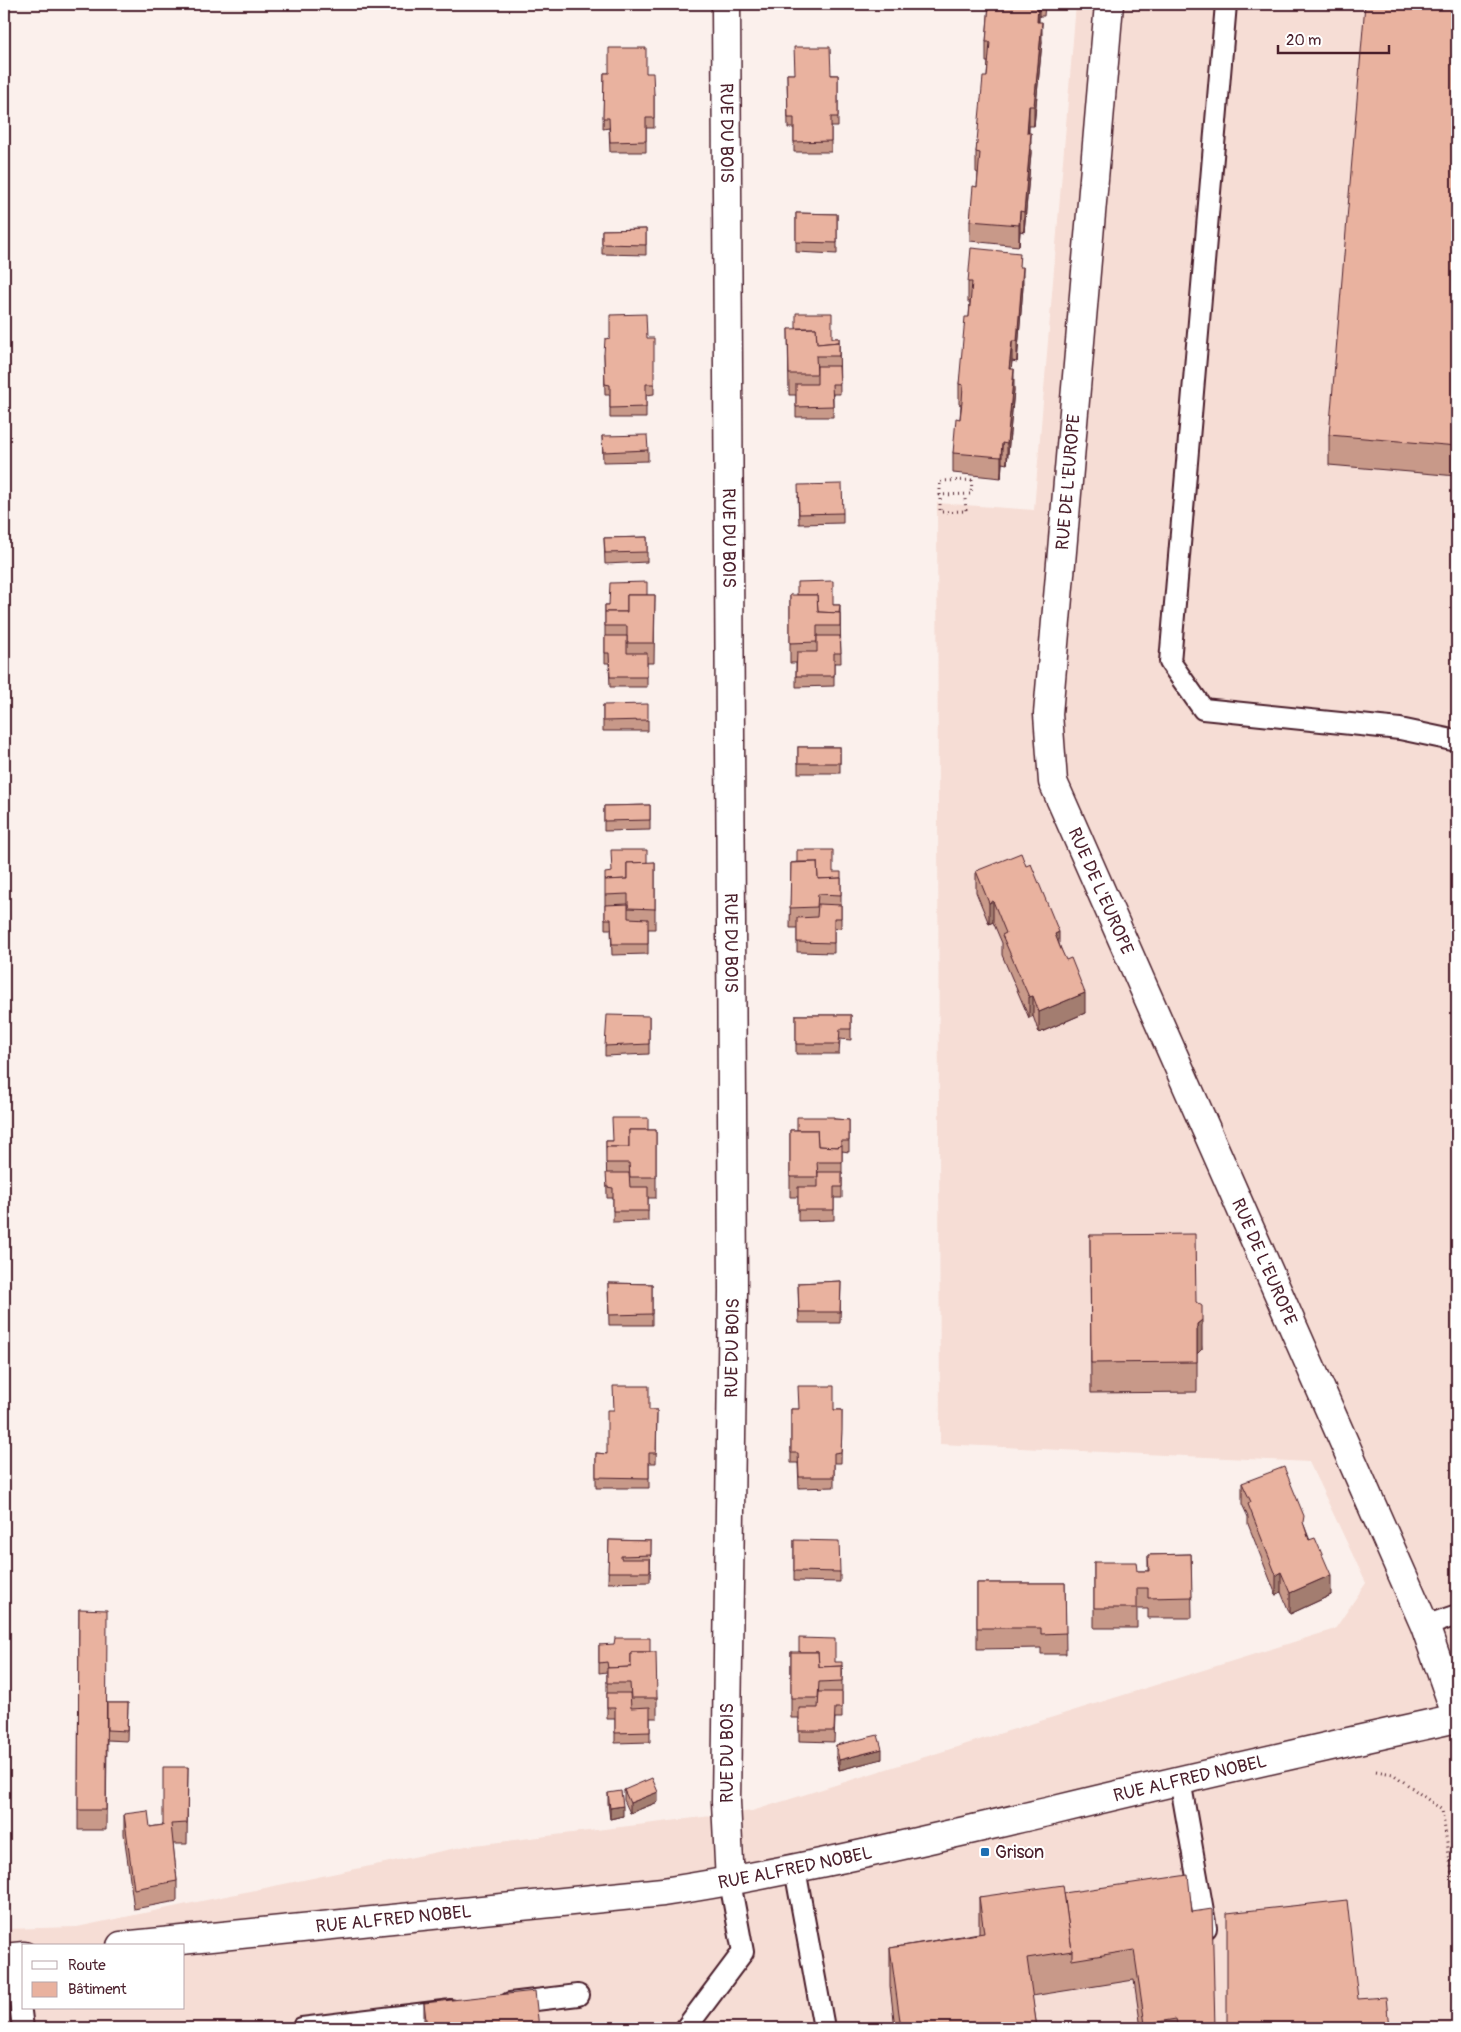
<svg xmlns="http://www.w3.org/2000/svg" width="1461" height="2032" font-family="Pangolin,sans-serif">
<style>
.built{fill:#f6ddd5;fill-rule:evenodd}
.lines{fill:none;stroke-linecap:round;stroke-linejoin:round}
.lane-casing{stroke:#4a1f2b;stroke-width:24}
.street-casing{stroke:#4a1f2b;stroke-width:31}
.path{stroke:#4a1f2b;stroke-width:3;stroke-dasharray:1 4;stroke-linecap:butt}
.lane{stroke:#fff;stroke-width:20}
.street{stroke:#fff;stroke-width:28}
.wall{fill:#c89989;stroke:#4a1f2b}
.shaded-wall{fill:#a37d6f;stroke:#4a1f2b}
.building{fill:#e9b29f;stroke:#4a1f2b}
.poi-dot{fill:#1f6fb2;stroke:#fff;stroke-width:2}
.labels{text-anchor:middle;stroke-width:4;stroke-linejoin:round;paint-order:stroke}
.street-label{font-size:18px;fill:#4a1f2b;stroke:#fff}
.poi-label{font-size:18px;fill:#4a1f2b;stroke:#fff;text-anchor:start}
</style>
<rect width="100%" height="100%" fill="#fbf0ec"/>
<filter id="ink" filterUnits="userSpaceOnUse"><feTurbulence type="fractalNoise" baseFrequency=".02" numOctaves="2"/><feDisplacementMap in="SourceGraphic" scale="10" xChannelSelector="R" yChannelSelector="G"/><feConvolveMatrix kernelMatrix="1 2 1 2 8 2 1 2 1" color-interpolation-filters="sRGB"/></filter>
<g filter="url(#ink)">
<path class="built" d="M 1076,4 L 1457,4 L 1457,2028 L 4,2028 L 4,1929 L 77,1927 L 466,1846 L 752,1811 L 1335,1629 L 1366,1583 L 1309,1462 L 940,1444 L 937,503 L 1034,510 ZM 24,1946 L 184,1946 L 184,2008 L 24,2008 Z"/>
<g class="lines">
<defs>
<g id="lane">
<polyline points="1226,4 1170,662 1203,709 1400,729 1457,741"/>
<polyline points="1425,1626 1457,1615"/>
<polyline points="1180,1780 1206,1928"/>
<polyline points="795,1869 824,2028"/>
<polyline points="14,1957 23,2028"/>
<polyline points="510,2003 578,1995"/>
<polyline points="302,2028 451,2010"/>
<polyline points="686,2028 743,1952 730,1882"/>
</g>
<g id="street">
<path id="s1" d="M 726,4 L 733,1292 L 726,1802 L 730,1882"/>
<path id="s2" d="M 1109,4 L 1048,714 L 1053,782 L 1425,1626 L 1457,1717"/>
<path id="s3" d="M 121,1946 L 663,1892 C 793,1872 920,1841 1047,1812 C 1183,1779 1320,1748 1457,1718"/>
<polyline points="4,1958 24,1956"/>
</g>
</defs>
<use href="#lane" class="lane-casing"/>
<use href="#street" class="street-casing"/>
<g class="path">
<polygon points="972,480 971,494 940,495 940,481"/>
<polyline points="940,499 940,512 966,511 965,499"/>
<polyline points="1376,1771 1393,1774 1442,1810 1457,1906"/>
</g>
<use href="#lane" class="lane"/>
<use href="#street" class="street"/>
</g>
<g class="wall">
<polygon points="989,4 1045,4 1044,16 1039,16 1039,22 1042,42 1034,126 1029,126 1029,133 1031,153 1024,232 1020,231 1019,246 970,241 970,221 977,187 978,173 976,172 976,152 987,77 988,62 986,62 986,42"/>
<polygon points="1457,4 1457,476 1329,465 1329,435"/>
<polygon points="604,73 646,73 654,94 654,128 646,128 646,152 610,152 609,128 603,129"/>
<polygon points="787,74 838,75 838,127 831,127 831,152 794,152 794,128 788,128"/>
<polygon points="796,213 837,214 837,254 796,252"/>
<polygon points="646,229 646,255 602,254 602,230"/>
<polygon points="1020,267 1023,287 1017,362 1012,361 1011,369 1014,390 1007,464 1002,463 1001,478 953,473 953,453 960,419 961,405 959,404 959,384 969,317 970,302 968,302 968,282"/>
<polygon points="788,329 832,338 839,338 840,394 833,394 833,417 796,417 796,395 789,395"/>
<polygon points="647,338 654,384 654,394 646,395 646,418 610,418 610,395 605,395 604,354"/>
<polygon points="602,436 648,450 648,461 603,462"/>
<polygon points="798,495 843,513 843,523 799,524"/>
<polygon points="647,537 647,562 605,564 604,538"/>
<polygon points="647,595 655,595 654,663 647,663 647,687 610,687 609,663 605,663 605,605 609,605"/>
<polygon points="790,595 833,605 840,605 841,663 834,663 834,686 796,687 796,663 790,663"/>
<polygon points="603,705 648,720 648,731 603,731"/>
<rect x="798" y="747" width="42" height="26"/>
<polygon points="650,805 650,830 604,831 604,806"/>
<polygon points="655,862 655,929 648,929 648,954 612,955 611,929 605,929 605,895 647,863"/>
<polygon points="797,862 833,872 841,878 841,928 834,929 834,953 797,952 797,928 790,928 791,863"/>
<polygon points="976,871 1059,944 1085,1013 1039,1033 1033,1016 1029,1018 1002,955 1002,943 993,922 989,924 976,892"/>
<polygon points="796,1015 851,1015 851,1040 840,1039 839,1054 796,1054"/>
<polygon points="649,1016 649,1054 605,1056 605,1046"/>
<polygon points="834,1119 849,1120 849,1152 842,1151 842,1198 834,1198 834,1220 798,1221 798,1197 790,1197 790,1130 797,1130"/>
<polygon points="648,1130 656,1130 656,1198 648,1198 648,1221 613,1222 613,1198 607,1198 606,1141 613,1141"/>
<polygon points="1090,1235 1196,1302 1202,1349 1197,1354 1197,1392 1091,1393"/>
<polygon points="841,1281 840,1323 799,1323 798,1283"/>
<polygon points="608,1283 652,1284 652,1325 609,1325"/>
<polygon points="791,1409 842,1410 841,1463 834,1463 834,1487 799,1488 798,1463 791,1463"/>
<polygon points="649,1410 657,1410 656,1463 649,1463 649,1488 596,1488 596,1453 607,1454"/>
<polygon points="1242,1483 1304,1525 1331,1595 1290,1614 1281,1592 1276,1595 1248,1524 1248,1517 1242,1504"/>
<polygon points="609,1540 651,1541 650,1582 608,1583"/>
<polygon points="794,1540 840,1572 840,1582 794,1581"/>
<polygon points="1191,1554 1192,1618 1148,1618 1148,1609 1137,1609 1137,1628 1094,1628 1094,1562 1137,1571 1148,1571 1148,1555"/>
<polygon points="977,1583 1065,1583 1066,1654 1041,1654 1041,1648 977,1649"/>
<polygon points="79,1609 107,1703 128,1703 127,1741 107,1740 106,1830 78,1830"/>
<polygon points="599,1645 650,1652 657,1698 657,1718 650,1718 650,1742 615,1743 615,1719 607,1719 607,1672 599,1673"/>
<polygon points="791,1652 835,1662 842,1672 842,1718 835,1718 834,1742 799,1741 799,1718 791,1718"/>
<polygon points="836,1745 882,1759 839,1770 836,1755"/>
<polygon points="188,1767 187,1844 173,1844 177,1881 177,1901 134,1909 124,1834 124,1814 150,1827 163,1825"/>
<polygon points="624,1790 658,1802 630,1813 624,1800"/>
<polygon points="608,1793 623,1816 610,1819 608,1803"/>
<polygon points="1064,1893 1192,1912 1215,2028 1141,2028 1134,1980 1032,1996 1037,2028 895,2028 890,1986 890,1948 979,1933 979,1897"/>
<polygon points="424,2003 539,2028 424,2028"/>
</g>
<g class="shaded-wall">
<polygon points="1038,4 1039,4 1039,16 1037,42 1037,22"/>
<polygon points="1042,22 1042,42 1034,126 1034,106"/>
<polygon points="1029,106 1029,126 1027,153 1027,133"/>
<polygon points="1031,133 1031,153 1024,232 1024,212"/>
<polygon points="1020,211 1020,231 1019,246 1019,225"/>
<polygon points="1023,267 1023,287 1017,362 1017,341"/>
<polygon points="1012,341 1012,361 1009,389 1009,369"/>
<polygon points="1014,369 1014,390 1007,464 1007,444"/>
<polygon points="1002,443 1002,463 1001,478 1001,457"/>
<polygon points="993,901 993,922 989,924 989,903"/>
<polygon points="1059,932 1059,953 1055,934"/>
<polygon points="1085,993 1085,1013 1039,1033 1039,1012"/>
<polygon points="1033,996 1033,1016 1029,1018 1029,997"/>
<polygon points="1202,1320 1202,1349 1197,1354 1197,1324"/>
<polygon points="1281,1572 1281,1592 1276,1595 1276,1575"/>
<polygon points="1331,1575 1331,1595 1290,1614 1290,1593"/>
<polygon points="882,1749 882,1759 839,1770 839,1760"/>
<polygon points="658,1792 658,1802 630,1813 630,1803"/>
<polygon points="623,1806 623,1816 610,1819 610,1808"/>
</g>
<g class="building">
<polygon points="989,4 1038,4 1037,22 1042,22 1034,106 1029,106 1027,133 1031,133 1024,212 1020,211 1019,225 970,221 973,186 977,187 980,153 976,152 983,77 987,77 990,42 986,42"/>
<polygon points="1365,4 1457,4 1457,446 1329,435"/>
<polygon points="794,47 830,47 831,75 838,75 838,117 831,117 831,141 794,142 794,118 788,118 787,74 795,74"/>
<polygon points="609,48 646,48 646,73 653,73 654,94 654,118 646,118 646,141 610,142 609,118 603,118 604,73 609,73"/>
<polygon points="796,213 837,214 837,243 796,242"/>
<polygon points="646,229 646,245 602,244 602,230"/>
<polygon points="971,248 1020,253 1019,267 1023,267 1017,341 1012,341 1009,369 1014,369 1007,444 1002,443 1001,457 953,453 956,418 960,419 962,402 963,385 959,384 965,317 969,317 972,282 968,282"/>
<polygon points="796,313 832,313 832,338 839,338 839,342 817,344 816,328 796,328"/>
<polygon points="646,314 647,338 654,338 654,384 646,384 646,407 610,408 610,385 605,384 604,354 605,339 610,338 610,315"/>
<polygon points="816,328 817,344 839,342 839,356 816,356 817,374 789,374 788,329"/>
<polygon points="817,366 839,366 840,384 832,384 833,406 796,407 796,384 817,384"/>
<polygon points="647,435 648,450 603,452 602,436"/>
<polygon points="842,484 843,513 799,514 798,485"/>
<polygon points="647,537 647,552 605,553 604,538"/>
<polygon points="833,581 833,605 840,605 839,613 818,612 817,595 797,595 797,582"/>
<polygon points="647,582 647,595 627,595 627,612 605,612 605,605 609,605 610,583"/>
<polygon points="627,595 655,595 654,643 627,643 627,626 605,626 605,612 627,612"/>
<polygon points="790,595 817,595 818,612 840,613 840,626 817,626 817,642 790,643"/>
<polygon points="605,636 627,636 627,653 647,653 647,677 610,677 609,653 605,653"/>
<polygon points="817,636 840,636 841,653 834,653 834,676 796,676 797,652 817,652"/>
<polygon points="648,704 648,720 603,721 603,705"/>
<rect x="798" y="747" width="42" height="16"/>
<polygon points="650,805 650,820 604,821 604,806"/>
<polygon points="611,850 647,850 647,863 627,863 627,879 605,880 605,873 612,872"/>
<polygon points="797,850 833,850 833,872 841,872 841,878 818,879 817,862 797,862"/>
<polygon points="1021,853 1026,866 1031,864 1059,932 1055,934 1060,947 1066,960 1071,958 1085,993 1039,1012 1033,996 1029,997 1002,935 1006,933 993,901 989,903 976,871"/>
<polygon points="655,862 655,909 628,908 628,894 605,895 605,880 627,879 627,863"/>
<polygon points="817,862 818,879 841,878 841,895 818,894 817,907 790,908 791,863"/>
<polygon points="628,904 628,918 648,919 648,944 612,944 611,919 605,919 605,905"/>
<polygon points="818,904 841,905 841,918 834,918 834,943 797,942 797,918 817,917"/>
<polygon points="607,1015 649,1016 649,1044 605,1046"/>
<polygon points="796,1015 851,1015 851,1029 840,1029 839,1044 796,1044"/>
<polygon points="797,1117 834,1117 834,1119 849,1120 849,1141 841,1141 841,1145 838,1147 818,1146 817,1130 797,1130"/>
<polygon points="612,1118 648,1118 648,1130 629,1130 629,1147 606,1147 606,1141 613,1141"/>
<polygon points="629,1130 656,1130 656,1177 630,1177 629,1163 606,1163 606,1147 629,1147"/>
<polygon points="790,1130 817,1130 818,1146 838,1147 842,1145 842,1162 817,1162 818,1177 790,1177"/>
<polygon points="818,1172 842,1172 842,1187 834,1187 834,1210 798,1210 798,1187 818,1187"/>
<polygon points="606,1173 629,1173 630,1187 648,1187 648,1211 613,1211 613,1188 607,1187"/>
<polygon points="1195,1234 1196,1302 1202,1306 1202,1320 1197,1324 1197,1362 1091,1363 1090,1235"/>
<polygon points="841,1281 840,1312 799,1312 798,1283"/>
<polygon points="608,1283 652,1284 652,1314 609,1315"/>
<polygon points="613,1386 649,1386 649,1410 657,1410 656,1453 649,1453 649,1478 596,1477 596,1453 607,1454 607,1410 614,1410"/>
<polygon points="798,1386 834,1386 834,1410 842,1410 842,1431 841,1452 834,1453 834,1477 799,1477 798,1453 791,1453 791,1409 799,1409"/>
<polygon points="1284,1467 1304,1516 1303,1522 1309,1540 1315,1538 1331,1575 1290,1593 1281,1572 1276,1575 1248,1504 1251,1502 1242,1483"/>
<polygon points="609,1540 651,1541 651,1555 621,1556 621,1559 650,1559 650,1572 608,1572"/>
<polygon points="794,1540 839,1541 840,1572 794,1571"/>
<polygon points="1191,1554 1192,1597 1148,1598 1148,1588 1137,1588 1137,1608 1094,1608 1094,1562 1136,1562 1137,1571 1149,1571 1148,1555"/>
<polygon points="977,1583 1065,1583 1066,1633 1041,1634 1041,1628 977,1628"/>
<polygon points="79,1609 107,1610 106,1810 78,1810"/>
<polygon points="615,1638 650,1638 650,1652 631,1652 631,1667 608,1668 607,1662 599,1663 599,1645 614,1644"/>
<polygon points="799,1638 835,1639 835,1662 842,1662 842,1676 842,1666 819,1667 818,1652 799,1652"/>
<polygon points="631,1652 656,1652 657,1698 631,1698 630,1683 607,1683 607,1668 631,1667"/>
<polygon points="791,1652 818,1652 819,1667 842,1666 842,1681 819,1682 818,1698 791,1698"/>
<polygon points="819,1692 842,1692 842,1708 835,1708 834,1731 799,1731 799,1708 818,1708"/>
<polygon points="607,1693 630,1693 631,1708 650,1707 650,1732 615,1733 615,1708 607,1708"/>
<polygon points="107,1703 128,1703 127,1731 107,1730"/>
<polygon points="878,1735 882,1749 839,1760 836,1745"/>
<polygon points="163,1767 188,1767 187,1823 171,1824 177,1881 134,1889 124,1814 148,1811 150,1827 163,1825"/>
<polygon points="652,1778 658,1792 630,1803 624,1790"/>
<polygon points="621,1791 623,1806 610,1808 608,1793"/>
<polygon points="1188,1875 1192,1912 1212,1909 1215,2028 1178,2028 1176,2019 1145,2024 1134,1950 1072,1960 1072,1951 1064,1893"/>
<polygon points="1063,1885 1072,1951 1027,1958 1037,2028 901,2028 890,1948 984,1933 979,1897"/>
<polygon points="1347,1900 1358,1999 1386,1997 1389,2028 1227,2028 1227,1913"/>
<polygon points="535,1991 539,2028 427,2028 424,2003"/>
<polygon points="308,2024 308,2028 270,2028"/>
</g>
</g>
<rect class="poi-dot" x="980" y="1847" width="10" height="10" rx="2.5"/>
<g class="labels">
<g class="street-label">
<text dy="6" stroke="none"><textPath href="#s1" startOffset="129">RUE DU BOIS</textPath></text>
<text transform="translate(1068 482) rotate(-85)" y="6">RUE DE L'EUROPE</text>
<text dy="6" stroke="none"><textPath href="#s1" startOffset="534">RUE DU BOIS</textPath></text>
<text dy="6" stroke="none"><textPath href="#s2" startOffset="900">RUE DE L'EUROPE</textPath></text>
<text dy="6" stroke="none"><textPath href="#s1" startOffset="939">RUE DU BOIS</textPath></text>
<text dy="6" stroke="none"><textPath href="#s2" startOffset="1305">RUE DE L'EUROPE</textPath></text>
<text transform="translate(732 1348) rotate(-89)" y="6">RUE DU BOIS</text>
<text transform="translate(727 1753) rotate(-90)" y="6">RUE DU BOIS</text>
<text dy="6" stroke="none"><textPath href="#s3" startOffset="1084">RUE ALFRED NOBEL</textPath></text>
<text dy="6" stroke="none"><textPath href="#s3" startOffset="679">RUE ALFRED NOBEL</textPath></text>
<text dy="6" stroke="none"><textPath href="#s3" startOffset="274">RUE ALFRED NOBEL</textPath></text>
</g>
<g class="poi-label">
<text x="995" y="1858">Grison</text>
</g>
</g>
<rect width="1461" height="2032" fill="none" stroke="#fff" stroke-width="20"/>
<rect x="10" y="10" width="1441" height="2012" fill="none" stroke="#4a1f2b" stroke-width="2" filter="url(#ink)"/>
<rect x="22" y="1944" width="162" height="65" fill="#ffffff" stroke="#b7a5aa"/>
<rect x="32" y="1961" width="25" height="8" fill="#ffffff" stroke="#b7a5aa"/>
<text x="68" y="1970" font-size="15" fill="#4a1f2b">Route</text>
<rect x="32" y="1982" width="25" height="15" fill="#e9b29f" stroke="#b7a5aa"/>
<text x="68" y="1994" font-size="15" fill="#4a1f2b">Bâtiment</text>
<path d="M1278 45v8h111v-8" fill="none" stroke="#4a1f2b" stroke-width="2.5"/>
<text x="1286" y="45" font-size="15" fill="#4a1f2b" stroke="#ffffff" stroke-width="4" paint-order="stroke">20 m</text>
</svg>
